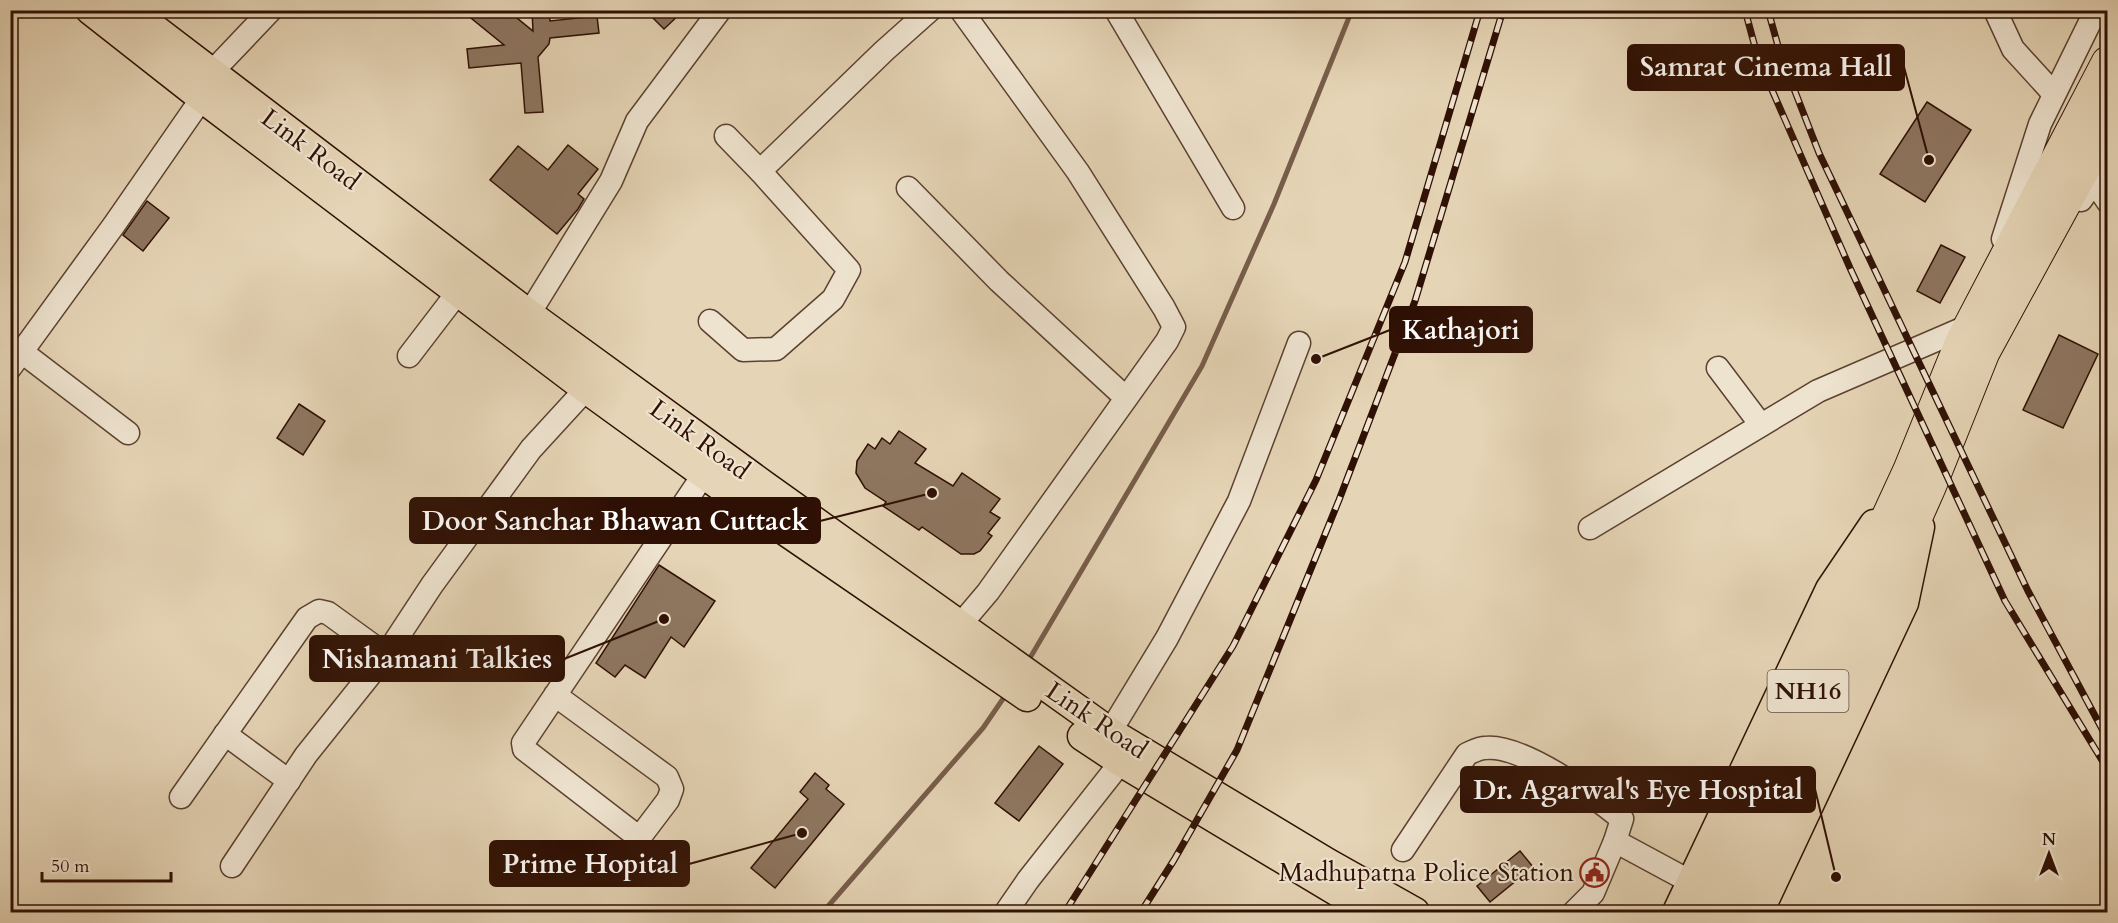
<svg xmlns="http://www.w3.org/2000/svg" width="2118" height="923" font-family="Cardo,serif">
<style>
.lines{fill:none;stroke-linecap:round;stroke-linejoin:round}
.stream{stroke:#775d4a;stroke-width:5}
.building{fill:#8e7660;stroke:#2f1004;stroke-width:1.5}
.minor-casing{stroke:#5c4130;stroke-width:25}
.major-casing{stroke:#2f1004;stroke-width:31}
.highway-casing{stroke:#2f1004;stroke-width:35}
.minor{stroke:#eee3cf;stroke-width:22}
.major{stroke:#e5d4b5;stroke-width:28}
.highway{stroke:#e5d4b5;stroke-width:33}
.rail-casing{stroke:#2f1004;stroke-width:7}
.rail{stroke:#eee3cf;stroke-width:4.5;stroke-dasharray:14;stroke-linecap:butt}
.labels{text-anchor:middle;stroke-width:4.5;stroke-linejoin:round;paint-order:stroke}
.shield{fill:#eee3cf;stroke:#684f41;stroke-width:1.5}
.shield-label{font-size:24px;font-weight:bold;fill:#2f1004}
.street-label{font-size:26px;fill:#2f1004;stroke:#eee3cf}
.poi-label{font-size:26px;fill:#2f1004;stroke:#eee3cf;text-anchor:end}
.leader{fill:none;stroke:#2f1004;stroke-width:2}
.callout-dot{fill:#2f1004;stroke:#eee3cf;stroke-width:2}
.callout{fill:#2f1004;stroke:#2f1004;stroke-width:2}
.callout-label{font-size:27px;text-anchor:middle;font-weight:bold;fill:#fff}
</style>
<rect width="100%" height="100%" fill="#e5d4b5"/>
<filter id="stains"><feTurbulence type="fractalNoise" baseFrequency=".00333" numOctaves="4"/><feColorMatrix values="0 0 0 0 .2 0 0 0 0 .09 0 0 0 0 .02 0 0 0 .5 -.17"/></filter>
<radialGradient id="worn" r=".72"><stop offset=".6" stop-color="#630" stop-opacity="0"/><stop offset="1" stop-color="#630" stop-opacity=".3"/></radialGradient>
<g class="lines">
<g class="stream">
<polyline points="1027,663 1202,366 1274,204 1352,10"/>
<polyline points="823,912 983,728 1007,693"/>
</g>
</g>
<g class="building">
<polygon points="461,10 507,10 533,31 532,10 549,10 550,21 597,16 599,33 550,38 549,44 538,57 543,112 525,113 521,63 469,68 467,49 504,45"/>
<polygon points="645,10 684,10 664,29"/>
<polygon points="1927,102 1971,130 1925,202 1880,174"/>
<polygon points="568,145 598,169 578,194 584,199 578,209 557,234 490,180 518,146 548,170"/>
<polygon points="147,201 169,218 143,251 123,235"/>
<polygon points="1941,245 1965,257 1940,303 1917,291"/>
<polygon points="2059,335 2098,354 2063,428 2023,410"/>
<polygon points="299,404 325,421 303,455 277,438"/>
<polygon points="899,431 926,449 915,463 953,486 962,473 1000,499 990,512 1000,518 988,533 992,536 980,551 974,554 961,554 922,527 919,530 883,506 886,502 865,488 856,473 857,461 868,444 875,449 882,438 890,444"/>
<polygon points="659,565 715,601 684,647 671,637 645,678 625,665 615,677 596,663"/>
<polygon points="1039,746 1063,764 1019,821 995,803"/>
<polygon points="815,773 829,785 826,789 844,804 775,888 751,868 808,799 800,792"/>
<polygon points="1520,851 1533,867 1490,902 1477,886"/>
</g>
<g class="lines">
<defs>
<g id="minor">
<polyline points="1116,10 1233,208"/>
<polyline points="1995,10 2013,49 2054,94"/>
<polyline points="726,136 760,171 884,51 930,10"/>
<polyline points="2087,171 2108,202"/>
<polyline points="908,188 999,281 1126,398"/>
<polyline points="2081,200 2108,162"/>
<polyline points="2003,239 2040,124 2096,10"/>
<polyline points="529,314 611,181 637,121 720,10"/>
<polyline points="710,321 743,350 776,349 833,299 849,270 760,171"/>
<polyline points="22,352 128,433"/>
<polyline points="409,356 458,292"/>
<polyline points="10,368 114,225 202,98 211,73 271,10"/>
<polyline points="1718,368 1761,425"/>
<polyline points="1590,528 1818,391 1971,325"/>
<polyline points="960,625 988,592 1167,341 1174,327 1164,308 1078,172 961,10"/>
<polyline points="555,695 667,777 672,789 668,800 643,833 633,833 524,749 523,743 704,474"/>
<polyline points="1110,732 1167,638 1239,501 1299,343"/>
<polyline points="225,734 289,781"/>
<polyline points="181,797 307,618 319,611 328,613 386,655"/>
<path d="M 1403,850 L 1467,754 C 1472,752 1479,748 1485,748 C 1520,743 1595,797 1622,819 L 1615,841"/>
<polyline points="232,866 306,755 386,655 432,585 531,449 586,389"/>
<polyline points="1006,912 1028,880 1121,762"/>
<polyline points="1574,912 1593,893 1615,841 1691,882"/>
</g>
<g id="major">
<polyline points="90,10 202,98 586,389 724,489 1027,697"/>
<polyline points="130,10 529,314 764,485 1110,732 1328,863 1415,912"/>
<polyline points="1082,736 1121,762 1371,912"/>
<polyline points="1677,912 1830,589 1874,524"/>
<polyline points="1759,912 1904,603 1920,527"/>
</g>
<g id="highway">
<polyline points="1706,912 1910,470 1962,342 2108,63"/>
<polyline points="1734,912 1821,731 1929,487 1983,352 2084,167 2108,121"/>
</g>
</defs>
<use href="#minor" class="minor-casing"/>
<use href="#major" class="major-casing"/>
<use href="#highway" class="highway-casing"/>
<use href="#minor" class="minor"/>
<use href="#major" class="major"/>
<use href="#highway" class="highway"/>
<defs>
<g id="rail">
<polyline points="1745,10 1758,58 1850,268 2005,601 2108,770"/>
<polyline points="1768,10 1780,53 1819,153 2028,591 2108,740"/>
<polyline points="1065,912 1233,646 1316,480 1405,262 1480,10"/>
<polyline points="1141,912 1174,860 1237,750 1339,500 1415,301 1503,10"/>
</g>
</defs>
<use href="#rail" class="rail-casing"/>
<use href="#rail" class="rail"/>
</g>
<defs>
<symbol id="civic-ring" viewBox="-11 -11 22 22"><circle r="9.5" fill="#eee3cf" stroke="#8f2418" stroke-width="1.5"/><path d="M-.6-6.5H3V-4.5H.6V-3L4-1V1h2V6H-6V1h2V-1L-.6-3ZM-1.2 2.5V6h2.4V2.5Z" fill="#8f2418"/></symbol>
</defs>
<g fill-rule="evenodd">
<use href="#civic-ring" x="1578" y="856" width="33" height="33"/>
</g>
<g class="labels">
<rect class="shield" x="1767.5" y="670" width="81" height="42" rx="4.5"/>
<g class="shield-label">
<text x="1808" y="699">NH16</text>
</g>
<g class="street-label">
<text transform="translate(311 149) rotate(37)" y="9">Link Road</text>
<text transform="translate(700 439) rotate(36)" y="9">Link Road</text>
<text transform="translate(1097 720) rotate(34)" y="9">Link Road</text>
</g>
<g class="poi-label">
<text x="1574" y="881">Madhupatna Police Station</text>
</g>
</g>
<path class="leader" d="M1929 160L1904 67M1316 359L1390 330M932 493L820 521M664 619L564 659M1836 877L1815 789M802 833L689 864"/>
<g class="callout-dot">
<circle cx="1929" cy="160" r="6"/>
<circle cx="1316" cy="359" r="6"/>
<circle cx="932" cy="493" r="6"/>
<circle cx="664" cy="619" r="6"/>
<circle cx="1836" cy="877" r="6"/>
<circle cx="802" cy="833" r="6"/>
</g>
<g class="callout">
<rect x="1628" y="45" width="276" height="45" rx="6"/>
<rect x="1390" y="307" width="142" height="45" rx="6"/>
<rect x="410" y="498" width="410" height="45" rx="6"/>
<rect x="310" y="636" width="254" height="45" rx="6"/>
<rect x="1461" y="767" width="354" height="45" rx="6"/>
<rect x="490" y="841" width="199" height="45" rx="6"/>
</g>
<g class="callout-label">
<text x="1766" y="76">Samrat Cinema Hall</text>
<text x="1461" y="339">Kathajori</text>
<text x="615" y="530">Door Sanchar Bhawan Cuttack</text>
<text x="437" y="668">Nishamani Talkies</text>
<text x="1638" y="799">Dr. Agarwal's Eye Hospital</text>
<text x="590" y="873">Prime Hopital</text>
</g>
<rect width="2118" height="923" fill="none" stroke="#e5d4b5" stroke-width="36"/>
<rect x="12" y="12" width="2094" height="899" fill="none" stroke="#2f1004" stroke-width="3"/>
<rect x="18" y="18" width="2082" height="887" fill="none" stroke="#2f1004" stroke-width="1.5"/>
<g transform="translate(2049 854)" stroke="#eee3cf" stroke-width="4.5" paint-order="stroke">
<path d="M0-4.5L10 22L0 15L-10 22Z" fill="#2f1004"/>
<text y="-9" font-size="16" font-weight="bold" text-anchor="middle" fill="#2f1004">N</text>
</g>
<path d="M42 872v9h129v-9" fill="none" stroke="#2f1004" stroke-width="3"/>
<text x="51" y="872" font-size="18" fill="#2f1004" stroke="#eee3cf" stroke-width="4.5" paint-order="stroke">50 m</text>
<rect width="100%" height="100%" filter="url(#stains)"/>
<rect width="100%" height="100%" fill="url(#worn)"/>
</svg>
